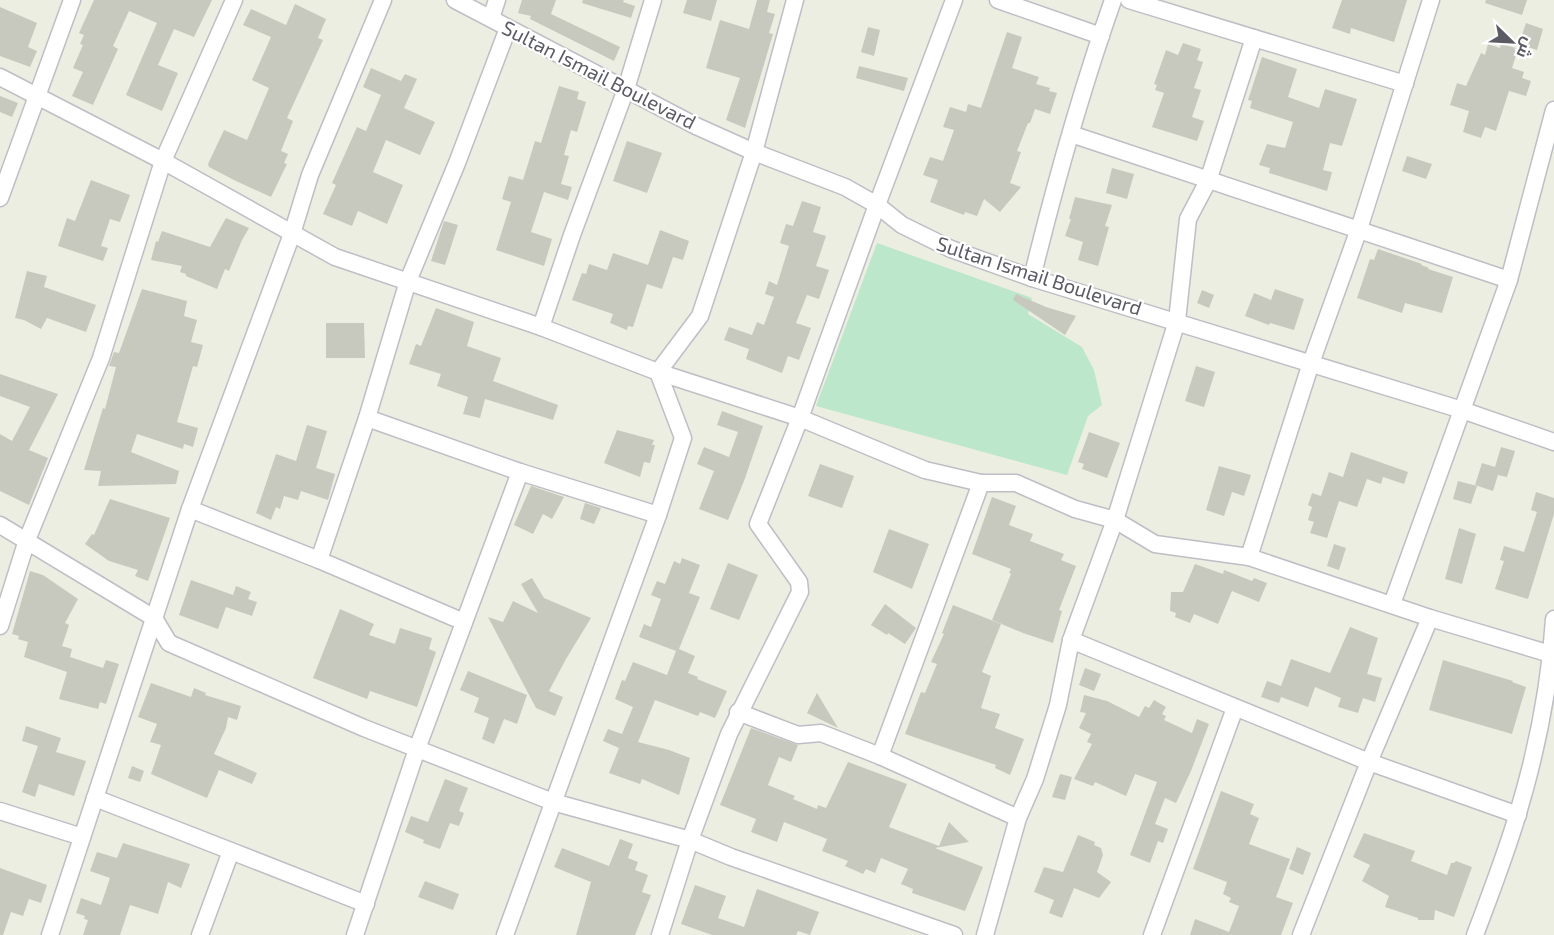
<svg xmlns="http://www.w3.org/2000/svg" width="1554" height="935" font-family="'Exo 2',Cairo,sans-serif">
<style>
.green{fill:#bce7cb}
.building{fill:#c8c9be}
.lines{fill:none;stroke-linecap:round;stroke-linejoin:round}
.minor-casing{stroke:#bebec6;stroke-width:19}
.minor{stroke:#fff;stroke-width:16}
.labels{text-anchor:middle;stroke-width:4.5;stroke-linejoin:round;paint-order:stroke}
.street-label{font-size:20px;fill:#5a5b63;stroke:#fff}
</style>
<rect width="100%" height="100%" fill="#eceee1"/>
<polygon class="green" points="877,243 1032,298 1028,314 1082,347 1094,370 1102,405 1088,416 1067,475 816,406"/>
<g class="building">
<polygon points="94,0 212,0 194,37 174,29 158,65 178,73 162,111 126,95 157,23 129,11 113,46 118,49 93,105 72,96 83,72 73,68 83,45 80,44 84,35 79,33"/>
<polygon points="522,0 556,0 551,14 620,47 614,61 530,19 531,16 518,13"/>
<polygon points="583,0 624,0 623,2 635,6 631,18 582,3"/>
<polygon points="687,0 717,0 711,21 683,13"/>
<polygon points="757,0 770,0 767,12 775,14 769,33 773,34 745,128 726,120 740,78 706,68 720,20 749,29"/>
<polygon points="1342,0 1407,0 1394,42 1351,28 1350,34 1332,28"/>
<polygon points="1486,0 1527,0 1522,15 1485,3"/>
<polygon points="295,4 326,19 318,38 323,40 287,118 293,121 281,151 288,154 284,163 287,164 271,197 236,181 209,167 208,164 224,130 247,140 269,88 252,80 271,37 243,25 251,9 286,25"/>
<polygon points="0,7 37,23 28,47 37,51 30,67 0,56"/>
<polygon points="1526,23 1543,29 1537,50 1519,44"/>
<polygon points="868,27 880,30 874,56 861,52"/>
<polygon points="1007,32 1022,37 1012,68 1039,77 1036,84 1050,88 1049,91 1057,93 1050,114 1035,109 1030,123 1028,123 1017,151 1021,152 1010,183 1021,187 1000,212 984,199 977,216 965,212 964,215 930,202 938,180 923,175 930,157 943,161 954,130 943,127 950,107 966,112 968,104 981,108"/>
<polygon points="1183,43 1201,49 1197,60 1203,62 1194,88 1201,90 1192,117 1204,121 1197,141 1152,127 1164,93 1155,90 1157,85 1154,84 1166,50 1178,55"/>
<polygon points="1501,43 1518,49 1512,68 1524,72 1522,78 1531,81 1526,96 1509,91 1496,131 1485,127 1481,138 1463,132 1469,111 1450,105 1457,83 1466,86 1481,53 1485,55 1488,44 1500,48"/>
<polygon points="1262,57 1297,69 1288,97 1319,108 1325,89 1357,99 1342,146 1330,143 1323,170 1332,172 1327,191 1269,173 1270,168 1259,165 1267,144 1285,148 1293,122 1250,108 1252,101 1248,100"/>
<polygon points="859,66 908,78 904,91 856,78"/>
<polygon points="371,68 401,81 405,74 417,79 404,108 435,122 420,155 386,140 373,172 403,185 387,224 358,211 352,226 323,214 336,185 332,183 357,127 366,131 381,95 363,87"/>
<polygon points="559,86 579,92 577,99 586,102 577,132 571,130 564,155 569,156 561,184 572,187 568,200 544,192 531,232 552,239 544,266 496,250 511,202 502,199 509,176 523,180 535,141 541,143"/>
<polygon points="0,96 18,103 12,117 0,112"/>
<polygon points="627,141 662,153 647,193 613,181"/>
<polygon points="1407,156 1432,164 1426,179 1402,171"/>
<polygon points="1112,168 1134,174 1127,199 1106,193"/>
<polygon points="91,180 130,195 120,222 110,219 101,246 108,248 103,261 58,246 67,218 75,221"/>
<polygon points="1075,197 1112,205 1105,226 1109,227 1098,266 1078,260 1083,242 1065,236 1071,219 1069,219"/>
<polygon points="802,201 821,207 813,232 826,236 816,266 829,270 819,299 807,295 796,323 811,328 799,360 788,356 782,373 746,359 749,349 724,340 729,327 752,335 757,322 764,325 774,297 765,294 769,281 777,285 789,246 780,243 786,224 793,226"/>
<polygon points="226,218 249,228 242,240 229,271 225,269 217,289 186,276 186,274 180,272 182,266 151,260 156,241 158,242 162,231 210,247"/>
<polygon points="444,221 458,225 445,265 431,261"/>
<polygon points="660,230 689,241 683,260 673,257 662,289 647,284 633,327 628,326 627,330 610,323 613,314 572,300 582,273 586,274 589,264 607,270 613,253 648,265"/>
<polygon points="1378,249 1422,264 1421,265 1429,268 1428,269 1453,277 1442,313 1405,303 1402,313 1357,298 1370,259 1374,260"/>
<polygon points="27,271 47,276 44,287 96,305 86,332 47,318 41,329 24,320 15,318"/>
<polygon points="142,289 187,301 184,316 197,320 191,342 203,345 197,367 193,366 177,422 198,428 193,447 184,444 183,449 137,434 131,452 179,471 176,484 98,486 101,471 84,470 103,408 105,409 116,367 109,366 114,352 119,353"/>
<polygon points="1275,289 1304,299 1294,330 1270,323 1269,325 1245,316 1254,293 1271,300"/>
<polygon points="1202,290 1214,295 1209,308 1197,303"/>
<polygon points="1016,294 1046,307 1076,316 1065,335 1013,300"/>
<polygon points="436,308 474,322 467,346 501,358 493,381 558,405 553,420 485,399 480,418 463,414 468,397 437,386 441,374 409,364 416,344 421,346"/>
<polygon points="326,323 364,323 365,358 326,358"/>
<polygon points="1196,366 1215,372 1204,407 1185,401"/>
<polygon points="0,374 58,394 29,450 48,458 29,505 0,491 0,434 12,441 30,407 0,396"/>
<polygon points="722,411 763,426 744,481 728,520 699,509 714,471 697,464 704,447 729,457 738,432 717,425"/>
<polygon points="307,425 327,431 316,468 335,474 328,500 301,491 298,500 284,496 280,509 276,507 271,520 256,513 276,454 296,461"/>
<polygon points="617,430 654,440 652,445 655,445 650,463 644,462 640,477 604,463"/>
<polygon points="1089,432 1120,443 1107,478 1082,469 1084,464 1078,462"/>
<polygon points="1501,447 1515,451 1507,477 1498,475 1493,491 1475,485 1482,463 1495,467"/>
<polygon points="1351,452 1408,472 1404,484 1383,477 1381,484 1367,479 1357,507 1339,501 1327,538 1310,533 1314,522 1308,520 1312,507 1308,505 1312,493 1321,496 1329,472 1343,477"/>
<polygon points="820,464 854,476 842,508 808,496"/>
<polygon points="1219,466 1251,475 1244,496 1232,492 1224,516 1206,510"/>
<polygon points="1458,481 1477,486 1471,504 1453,499"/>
<polygon points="531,486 564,497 552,519 543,514 533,534 514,525"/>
<polygon points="1536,492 1554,498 1554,514 1528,599 1495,589 1504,561 1500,560 1504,546 1524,552 1537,512 1531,510"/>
<polygon points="992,497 1016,506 1009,525 1033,534 1030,541 1064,554 1061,560 1076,566 1059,610 1062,611 1053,643 1023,633 992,620 1011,574 1009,573 1011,569 972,554"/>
<polygon points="110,499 170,518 148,581 135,576 138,570 109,561 85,544 92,534 94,535"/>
<polygon points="585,503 601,508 594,524 580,519"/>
<polygon points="1459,528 1476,534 1462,584 1445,579"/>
<polygon points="889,529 929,544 912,589 873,572"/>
<polygon points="1334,544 1346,548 1339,570 1327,566"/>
<polygon points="682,558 700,565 689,593 700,597 679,649 695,656 688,673 698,677 697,679 727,691 715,718 700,712 698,716 655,700 638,742 669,750 690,758 679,795 642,779 640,784 609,773 619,748 603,741 608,729 622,734 633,707 615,699 622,680 625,681 633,662 667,675 676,651 639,637 644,624 651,627 661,599 651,595 657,581 665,584 674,561 680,564"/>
<polygon points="728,563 758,575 739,620 710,609"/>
<polygon points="1195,564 1223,574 1224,570 1252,581 1254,578 1267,583 1259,602 1232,591 1218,624 1194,614 1190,623 1175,617 1176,613 1170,611 1171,592 1183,592"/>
<polygon points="30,571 43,575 78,599 65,623 69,625 62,646 72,649 70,657 103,668 106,660 119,664 106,704 100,702 98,709 59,699 67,672 24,657 28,642 18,639 19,636 12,634"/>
<polygon points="532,578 544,598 591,618 566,659 549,691 563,697 555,716 536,708 488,617 503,622 513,601 538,613 521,584"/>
<polygon points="191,580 233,595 236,586 251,592 248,599 257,602 252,616 226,607 218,629 179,615"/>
<polygon points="885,604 916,628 905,644 888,633 887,635 871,625"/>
<polygon points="953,605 1001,624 982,672 991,676 981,708 1000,714 995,728 1024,739 1010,775 995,768 996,765 905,734 921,692 925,693 937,664 931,662 944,634 942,633"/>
<polygon points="340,609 374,624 369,635 395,644 400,628 432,638 429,649 436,652 417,707 370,691 367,699 313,678"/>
<polygon points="1350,627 1378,638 1367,674 1382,678 1375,702 1363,698 1358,713 1338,707 1341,698 1315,687 1308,707 1281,697 1279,703 1261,697 1267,681 1281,686 1291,659 1330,673"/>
<polygon points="1443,660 1513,681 1512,682 1526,687 1512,734 1429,710"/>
<polygon points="1085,668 1101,674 1094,691 1079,685"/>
<polygon points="468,671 527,695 517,724 504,719 494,744 482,739 489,718 474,712 479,698 460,690"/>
<polygon points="151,683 191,697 194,688 206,693 205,695 241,706 237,720 228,717 226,728 214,754 257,773 252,784 219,770 207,798 151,774 161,745 150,742 157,724 138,717"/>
<polygon points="817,693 838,728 807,713"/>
<polygon points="1084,695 1107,701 1139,717 1145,706 1149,708 1154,700 1166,707 1162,714 1166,716 1164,720 1192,733 1197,719 1209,724 1191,771 1176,803 1165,798 1155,824 1168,829 1163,843 1158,841 1150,863 1130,855 1157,782 1135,774 1126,796 1095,782 1093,786 1074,779 1092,744 1087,742 1091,734 1079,728 1086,713 1080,712"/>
<polygon points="26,726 61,738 56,752 86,761 74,796 39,784 35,797 22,792 38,746 22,741"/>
<polygon points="751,728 798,745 791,762 779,757 768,785 795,796 793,799 817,809 818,805 826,808 848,762 907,784 889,827 939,846 949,822 969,842 935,848 983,867 965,911 912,893 913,889 901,884 908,869 881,858 875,873 866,869 863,874 845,866 848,861 822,851 827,839 784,822 777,842 751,832 756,819 720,805"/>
<polygon points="132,766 144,771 140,782 128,778"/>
<polygon points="1060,774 1072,777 1065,800 1052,797"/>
<polygon points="445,779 468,788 459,811 464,813 459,826 450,823 440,849 423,843 424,840 405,832 411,816 428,822"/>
<polygon points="1221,791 1254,804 1250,814 1259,818 1249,844 1290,859 1276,897 1293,903 1281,935 1190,935 1195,919 1229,932 1239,906 1229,902 1231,898 1223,894 1227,882 1193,869"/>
<polygon points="1364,833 1415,851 1411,861 1447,875 1451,863 1454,863 1456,861 1472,867 1454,917 1435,910 1434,920 1418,920 1418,918 1385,907 1389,896 1362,881 1370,865 1353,857"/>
<polygon points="1078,835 1095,842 1094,845 1101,848 1103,855 1097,872 1111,882 1099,898 1074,888 1062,918 1049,913 1054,900 1034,892 1044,867 1063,872"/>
<polygon points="620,839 633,844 628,858 638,862 635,870 648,875 642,892 651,895 635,935 576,935 591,882 554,867 562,848 609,866"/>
<polygon points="123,843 190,864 181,888 168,882 158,914 130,905 120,935 83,935 88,920 84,919 85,916 76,913 81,898 101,905 110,878 90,871 97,852 117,858"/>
<polygon points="1297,847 1311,853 1303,875 1289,869"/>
<polygon points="0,868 47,885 41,903 29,899 23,916 11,912 3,935 0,935"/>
<polygon points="425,881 459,894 453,910 418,897"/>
<polygon points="695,885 726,896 718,918 744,927 757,889 819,912 810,935 798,931 796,935 712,935 681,924"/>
</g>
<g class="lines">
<defs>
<g id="minor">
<polyline points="455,0 696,126 754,152 845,187 877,205 902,225 951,249 1032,278 1462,410 1554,442"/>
<polyline points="998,0 1101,36"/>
<polyline points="1129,0 1405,84"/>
<polyline points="491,18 497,0"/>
<polyline points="0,77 163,161 335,257 541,327 658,372 800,418 925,470 981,483 1016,483 1075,509 1115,520 1155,544 1249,557 1430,618 1554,655"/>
<polyline points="1071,134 1509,280"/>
<polyline points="0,198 72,0"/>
<path d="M 1032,278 C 1055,184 1081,91 1113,0"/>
<polyline points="541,327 572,235 626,89 653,0"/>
<polyline points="367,418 520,472 658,515"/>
<polyline points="190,509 319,560 464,622"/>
<polyline points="0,525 154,618 169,643 364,728 553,802 690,840 731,857 954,935"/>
<polyline points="1249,557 1311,363 1359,229 1431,0"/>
<polyline points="319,560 367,418 408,281 457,163 508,28"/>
<polyline points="1392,604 1509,280 1554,110"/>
<polyline points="0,626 27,540 101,358 163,161 234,0"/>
<polyline points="1071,640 1369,762 1518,815"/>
<polyline points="738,712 798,735 821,733 880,756 1018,818"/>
<polyline points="880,756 981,483"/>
<polyline points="95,798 231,851 200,935"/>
<polyline points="0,811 82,837"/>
<polyline points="231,851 366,904"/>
<polyline points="50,935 190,509 292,234 310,175 383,0"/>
<polyline points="355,935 417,749 520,472"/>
<polyline points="505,935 658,515 683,438 658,372 700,316 754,152 795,0"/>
<polyline points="660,935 690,840 729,734 800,592 799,582 758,524 800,418 877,205 954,0"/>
<polyline points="985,935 1018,818 1035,779 1058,705 1071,640 1115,520 1177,321 1188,219 1208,181 1254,38"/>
<polyline points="1152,935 1235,708"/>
<polyline points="1301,935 1369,762 1430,618"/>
<path d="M 1475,935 C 1490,895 1506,854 1518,813 C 1537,750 1550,684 1554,619"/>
</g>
</defs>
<use href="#minor" class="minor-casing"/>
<use href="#minor" class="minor"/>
</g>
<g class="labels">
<g class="street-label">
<text transform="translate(599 75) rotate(27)" y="7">Sultan Ismail Boulevard</text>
<text transform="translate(1039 276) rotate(18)" y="7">Sultan Ismail Boulevard</text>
</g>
</g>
<g transform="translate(1512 42) rotate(114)" stroke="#ffffff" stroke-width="4.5" paint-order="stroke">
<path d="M0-4.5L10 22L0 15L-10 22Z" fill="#5a5b63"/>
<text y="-9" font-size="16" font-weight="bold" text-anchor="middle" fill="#5a5b63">ش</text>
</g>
</svg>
